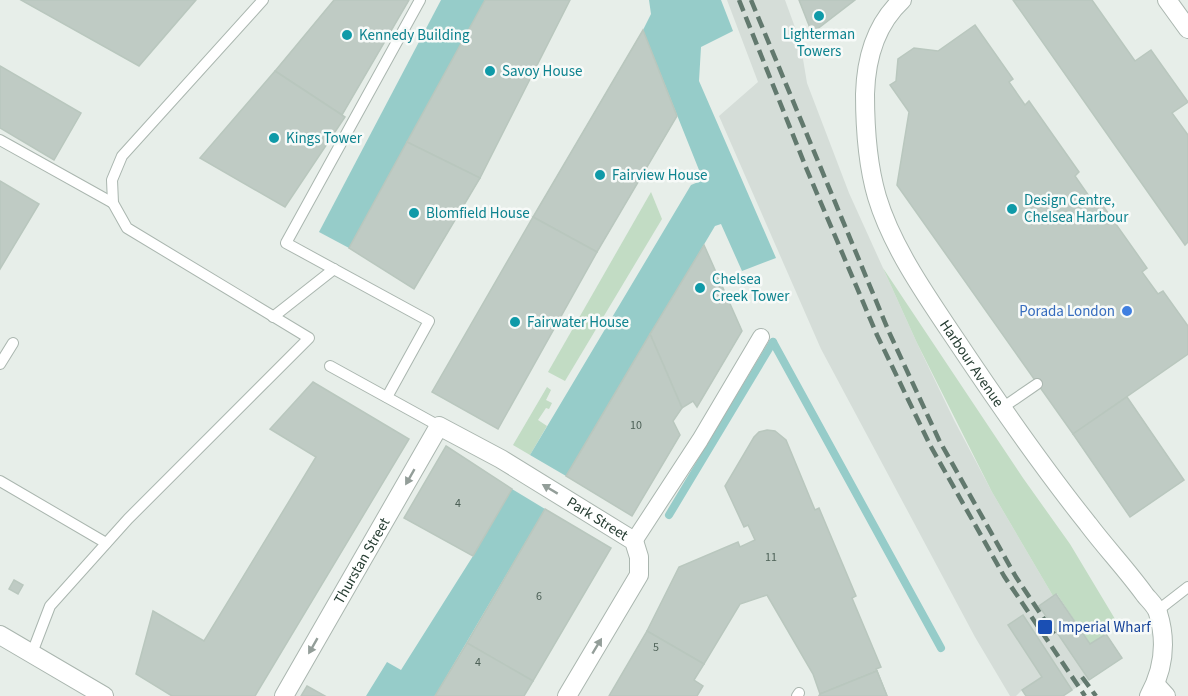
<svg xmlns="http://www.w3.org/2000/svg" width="1188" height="696" font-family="'Source Sans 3',sans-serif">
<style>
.built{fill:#d5ddd8}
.green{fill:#c2dcc4}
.water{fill:#96ccc9}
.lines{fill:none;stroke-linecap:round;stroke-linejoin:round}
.stream{stroke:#96ccc9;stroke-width:8}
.building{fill:#bfcbc4;stroke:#b9c7be;stroke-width:1.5}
.service-casing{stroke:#aab6af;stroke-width:12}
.pedestrian-casing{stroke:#aab6af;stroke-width:18}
.minor-casing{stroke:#aab6af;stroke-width:20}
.tertiary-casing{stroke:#aab6af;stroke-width:20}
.service{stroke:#fff;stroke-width:10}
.pedestrian{stroke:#fff;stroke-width:16}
.minor{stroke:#fff;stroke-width:18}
.tertiary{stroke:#fff;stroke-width:18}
.rail{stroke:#62796e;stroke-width:4.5;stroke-dasharray:12 6;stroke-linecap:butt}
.oneway{fill:#939e99}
.culture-dot{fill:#0f9aa8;stroke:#f7faf8;stroke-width:2}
.shop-dot{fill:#3f7fe0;stroke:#f7faf8;stroke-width:2}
.transit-dot{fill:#1a4fb4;stroke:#f7faf8;stroke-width:2}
.labels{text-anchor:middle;stroke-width:5;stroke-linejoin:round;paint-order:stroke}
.number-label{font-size:12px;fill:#4d6157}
.culture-label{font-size:15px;fill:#0d838f;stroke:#f7faf8;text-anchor:start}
.shop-label{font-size:15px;fill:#366cbe;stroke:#f7faf8;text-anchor:end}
.street-label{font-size:15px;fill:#273e33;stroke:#f7faf8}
.transit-label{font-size:15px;fill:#164399;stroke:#f7faf8;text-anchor:start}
</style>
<rect width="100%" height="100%" fill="#e7eee9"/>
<polygon class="built" points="727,0 785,0 800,41 807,83 849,193 917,343 954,420 992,492 1053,596 1056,594 1090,644 1106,634 1122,658 1063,696 1026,696 1022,690 1016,696 1010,696 975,637 821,349 719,116 758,82"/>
<g class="green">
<polygon points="651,192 662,219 565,381 548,372"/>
<polygon points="883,268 1023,478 1070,544 1115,619 1102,624 1106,634 1090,644 1057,594 1053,596 992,492 917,343"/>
<polygon points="547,387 551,390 546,400 552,403 549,409 546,408 538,420 547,426 530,455 513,445"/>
</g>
<g class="water">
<polygon points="441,0 485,0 349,248 319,232"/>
<polygon points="649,0 721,0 733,31 701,47 699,81 776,258 742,271 721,224 715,226 566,476 530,455 691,185 703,180 643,30 651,14"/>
<polygon points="512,489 545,509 435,696 366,696 387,662 401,670 473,556"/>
</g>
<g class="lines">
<g class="stream">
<polyline points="773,342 941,648"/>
<polyline points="669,515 773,342"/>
</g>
</g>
<g class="building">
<polygon points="21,0 196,0 139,66"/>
<polygon points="334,0 409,0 342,115 275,71"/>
<polygon points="485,0 570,0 480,178 407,142"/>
<polygon points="799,0 855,0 812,33"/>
<polygon points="1013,0 1092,0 1135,61 1151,50 1188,102 1172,113 1188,135 1188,242 1185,245"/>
<polygon points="975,25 1013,79 1009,82 1025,105 1029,101 1079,172 1075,176 1091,199 1096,196 1147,268 1142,272 1158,294 1163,291 1188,326 1188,354 1073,434 897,185 909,112 890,85 896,81 898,59 914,48 938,51"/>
<polygon points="643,30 677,116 597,252 533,217"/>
<polygon points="0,66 81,113 54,160 0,128"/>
<polygon points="275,71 345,117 285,207 200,158"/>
<polygon points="407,142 480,178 414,289 349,248"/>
<polygon points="0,181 39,204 0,269"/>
<polygon points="533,217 597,252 498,429 432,392"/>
<polygon points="704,245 742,331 697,407 693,401 682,408 650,334"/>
<polygon points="650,334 682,408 673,421 680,435 632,516 566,476"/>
<polygon points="313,382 409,439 255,696 172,696 136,674 153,611 204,641 316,457 270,429"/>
<polygon points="1127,397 1184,480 1130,517 1073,434"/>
<polygon points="767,430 775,431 786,440 815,510 819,508 856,596 852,598 881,667 876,669 877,671 820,694 813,674 767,595 740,604 704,664 647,631 679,567 738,542 740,547 755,540 748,525 744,527 725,486 754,437 759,432"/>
<polygon points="446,446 512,489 473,556 404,518"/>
<polygon points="545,509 611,548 533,681 467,643"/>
<polygon points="14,580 23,585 18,594 9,589"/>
<polygon points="1056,594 1090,644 1106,634 1122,658 1089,680 1039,606"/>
<polygon points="1023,615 1072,690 1063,696 1026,696 1022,690 1042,677 1008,625"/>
<polygon points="647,631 704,664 694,680 703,686 697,696 609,696"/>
<polygon points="467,643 533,681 524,696 435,696"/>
<polygon points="877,671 887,696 819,696 820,694"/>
<polygon points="877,671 887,696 819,696 820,694"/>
<polygon points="307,686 325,696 301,696"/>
</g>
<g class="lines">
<defs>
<g id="service">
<polyline points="0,140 113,203"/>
<polyline points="273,317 334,269"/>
<polyline points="0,364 13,343"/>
<polyline points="330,366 439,426"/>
<polyline points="387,397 429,321 286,243 420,0"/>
<polyline points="1002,408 1037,384"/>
<polyline points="0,481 106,543"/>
<polyline points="1157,611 1188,587"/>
<polyline points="32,653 50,606 128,519 309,338 127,228 113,203 112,180 122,156 263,0"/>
<polyline points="797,696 799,693"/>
</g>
<polyline id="pedestrian" points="634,541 700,440 761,337"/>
<g id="minor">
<polyline points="1167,0 1188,29"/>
<polyline points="1156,685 1166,696"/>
<path id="s1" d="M 284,696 L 439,426 L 501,459 L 634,541 L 639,557 L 639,575 L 567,696"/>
</g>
<g id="tertiary">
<path id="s2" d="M 902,0 C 875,25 866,59 865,94 C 865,129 867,163 877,197 C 892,247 927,297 956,340 C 998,403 1041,465 1088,524 C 1106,548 1127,570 1145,595 C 1149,600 1156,606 1158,613 C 1167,642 1164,669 1149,696"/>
<polyline points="0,635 104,696"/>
</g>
</defs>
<use href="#service" class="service-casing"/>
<use href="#pedestrian" class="pedestrian-casing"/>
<use href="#minor" class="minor-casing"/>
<use href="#tertiary" class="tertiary-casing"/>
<use href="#service" class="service"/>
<use href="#pedestrian" class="pedestrian"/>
<use href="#minor" class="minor"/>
<use href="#tertiary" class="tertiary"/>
<g class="rail">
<polyline points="739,0 807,170 877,335 930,445 1004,576 1085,696"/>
<polyline points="751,0 889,332 939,440 1016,577 1054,634"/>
<polyline points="1082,677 1096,696"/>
</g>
</g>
<defs><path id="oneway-solid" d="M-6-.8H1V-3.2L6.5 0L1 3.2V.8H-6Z" transform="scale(1.5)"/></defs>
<g class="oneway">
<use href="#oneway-solid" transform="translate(410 477) rotate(120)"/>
<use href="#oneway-solid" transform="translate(550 489) rotate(-149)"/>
<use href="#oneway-solid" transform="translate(313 646) rotate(120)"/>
<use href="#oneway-solid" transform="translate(597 646) rotate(-59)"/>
</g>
<g class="culture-dot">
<circle cx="819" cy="16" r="6"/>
<circle cx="347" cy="35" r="6"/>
<circle cx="490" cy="71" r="6"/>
<circle cx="274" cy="138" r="6"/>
<circle cx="600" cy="175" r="6"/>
<circle cx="1012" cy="209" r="6"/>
<circle cx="414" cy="213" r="6"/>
<circle cx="700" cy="288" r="6"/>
<circle cx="515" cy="322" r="6"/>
</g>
<circle class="shop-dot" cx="1127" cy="311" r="6"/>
<rect class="transit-dot" x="1037" y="619" width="16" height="16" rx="3"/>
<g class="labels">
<g class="number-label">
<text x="636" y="429">10</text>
<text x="458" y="507">4</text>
<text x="771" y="561">11</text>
<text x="539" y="600">6</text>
<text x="656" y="651">5</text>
<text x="478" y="666">4</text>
</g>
<g class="culture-label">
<text x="819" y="39" text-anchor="middle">Lighterman<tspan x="819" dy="17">Towers</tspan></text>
<text x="359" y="40">Kennedy Building</text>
<text x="502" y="76">Savoy House</text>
<text x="286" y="143">Kings Tower</text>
<text x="612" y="180">Fairview House</text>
<text x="1024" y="205">Design Centre,<tspan x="1024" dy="17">Chelsea Harbour</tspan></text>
<text x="426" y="218">Blomfield House</text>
<text x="712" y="284">Chelsea<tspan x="712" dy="17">Creek Tower</tspan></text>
<text x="527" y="327">Fairwater House</text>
</g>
<g class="shop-label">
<text x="1115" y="316">Porada London</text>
</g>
<g class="street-label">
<text dy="5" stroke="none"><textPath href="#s2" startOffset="400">Harbour Avenue</textPath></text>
<text dy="5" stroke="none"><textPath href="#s1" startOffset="495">Park Street</textPath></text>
<text dy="5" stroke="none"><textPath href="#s1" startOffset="156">Thurstan Street</textPath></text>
</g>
<g class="transit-label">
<text x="1058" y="632">Imperial Wharf</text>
</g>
</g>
</svg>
